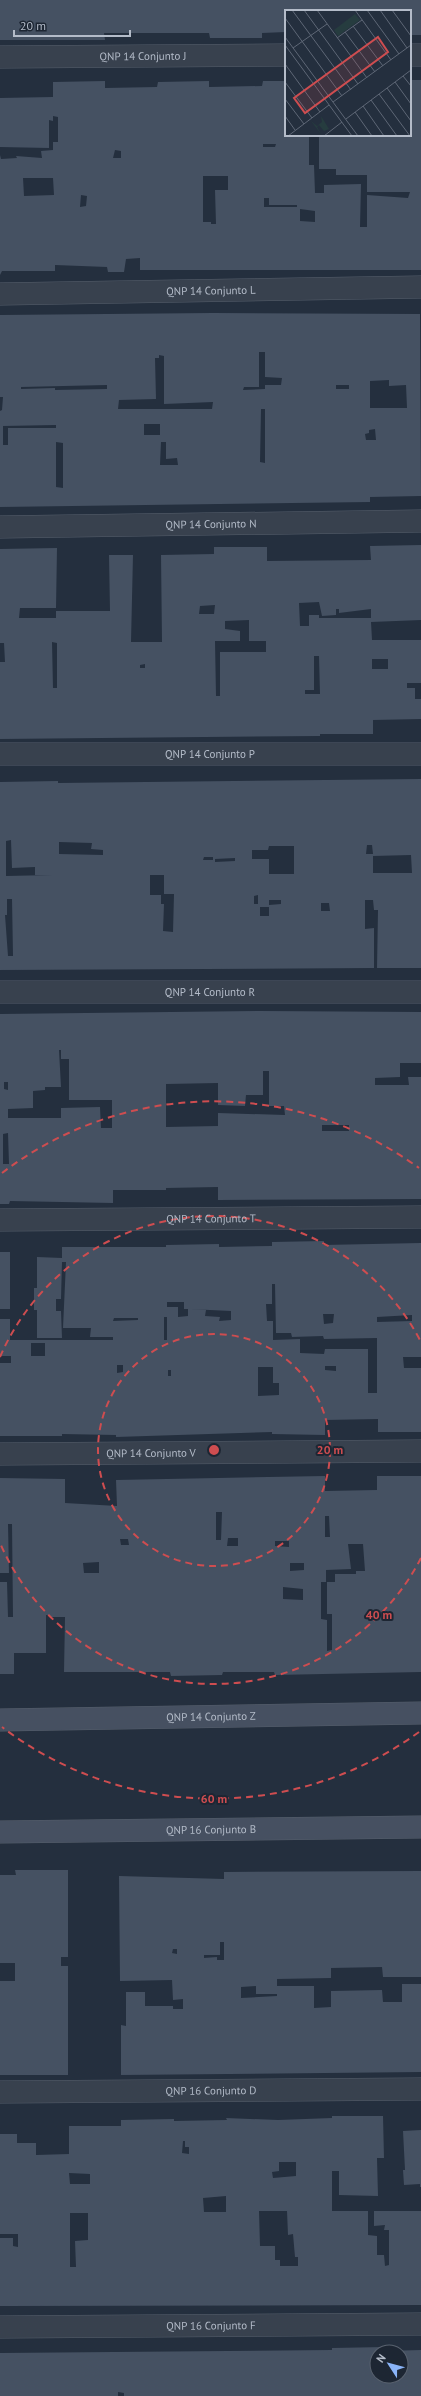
<svg xmlns="http://www.w3.org/2000/svg" width="421" height="2396" font-family="'PT Sans',sans-serif">
<style>
.building{fill:#455162;fill-rule:evenodd}
.lines{fill:none;stroke-linecap:round;stroke-linejoin:round}
.street-casing{stroke:#565f6c;stroke-width:23}
.secondary-casing{stroke:#565f6c;stroke-width:23}
.street{stroke:#38414e;stroke-width:22}
.secondary{stroke:#465061;stroke-width:22}
.ring{fill:none;stroke:#ce4d50;stroke-width:2;stroke-dasharray:7 5}
.labels{text-anchor:middle;stroke-width:4;stroke-linejoin:round;paint-order:stroke}
.street-label{font-size:11px;fill:#b4bcc9;stroke:#1d2633}
.inset-road{fill:none;stroke:#5e6776;stroke-width:1}
.view{fill:#ce4d50;fill-opacity:0.15;stroke:#ce4d50;stroke-width:2}
.inset-edge{fill:none;stroke:#b4bcc9;stroke-width:2}
.centre{fill:#ce4d50;stroke:#1d2633;stroke-width:2}
.ring-label{font-size:12px;text-anchor:middle;font-weight:bold;fill:#ce4d50;stroke:#1d2633;stroke-width:4;stroke-linejoin:round;paint-order:stroke}
</style>
<rect width="100%" height="100%" fill="#242f3e"/>
<g class="building">
<polygon points="0,0 421,0 421,35 410,35 410,11 286,11 286,32 262,33 262,38 210,38 209,33 104,33 105,40 0,40"/>
<path d="M 410,80 L 421,80 L 421,270 L 140,270 L 140,258 L 126,259 L 124,272 L 108,272 L 107,267 L 55,265 L 55,271 L 2,271 L 0,275 L 0,155 L 1,159 L 17,158 L 16,156 L 42,158 L 41,151 L 53,150 L 53,142 L 58,142 L 58,117 L 53,116 L 53,121 L 49,120 L 49,148 L 0,147 L 0,98 L 53,97 L 53,82 L 105,81 L 105,88 L 157,87 L 158,82 L 209,81 L 209,87 L 262,86 L 263,81 L 286,81 L 286,135 L 309,135 L 309,165 L 314,165 L 315,193 L 324,193 L 324,185 L 361,184 L 360,227 L 367,227 L 367,195 L 408,198 L 410,192 L 367,192 L 367,175 L 336,175 L 336,169 L 319,169 L 319,135 L 410,135 ZM 263,144 L 276,144 L 275,147 L 263,147 ZM 115,150 L 121,151 L 121,158 L 113,158 ZM 203,176 L 228,176 L 228,190 L 215,190 L 216,224 L 211,224 L 211,222 L 203,222 ZM 23,178 L 53,178 L 54,195 L 24,196 ZM 81,195 L 87,196 L 86,206 L 80,207 ZM 264,198 L 269,198 L 269,205 L 297,205 L 297,207 L 264,207 ZM 300,209 L 315,211 L 315,222 L 300,221 Z"/>
<path d="M 213,313 L 420,314 L 421,496 L 370,497 L 370,502 L 0,507 L 0,411 L 2,410 L 3,397 L 0,397 L 0,315 ZM 259,352 L 265,352 L 265,377 L 282,378 L 281,385 L 265,385 L 265,389 L 243,390 L 244,387 L 259,387 ZM 159,355 L 164,356 L 164,404 L 213,402 L 212,409 L 118,409 L 119,400 L 156,399 L 155,358 L 159,358 ZM 389,380 L 389,386 L 406,385 L 407,408 L 370,408 L 370,381 ZM 107,385 L 107,389 L 55,390 L 55,388 L 21,389 L 21,387 ZM 336,385 L 349,385 L 349,389 L 336,389 ZM 261,409 L 265,409 L 265,463 L 260,462 ZM 144,424 L 160,424 L 160,435 L 144,435 ZM 56,425 L 56,428 L 8,428 L 8,445 L 3,445 L 3,426 ZM 375,429 L 376,440 L 366,440 L 365,434 L 369,433 L 369,430 ZM 56,442 L 63,443 L 63,488 L 56,487 ZM 161,442 L 166,442 L 166,459 L 177,458 L 178,465 L 160,465 Z"/>
<path d="M 421,545 L 421,620 L 371,622 L 372,640 L 421,640 L 421,683 L 407,683 L 407,688 L 415,688 L 415,699 L 421,699 L 421,719 L 373,720 L 373,734 L 320,734 L 320,736 L 0,739 L 0,662 L 5,662 L 4,643 L 0,643 L 0,549 L 57,548 L 56,608 L 20,608 L 19,618 L 56,618 L 56,611 L 110,611 L 109,555 L 133,555 L 131,642 L 162,642 L 161,555 L 214,554 L 214,547 L 267,547 L 267,561 L 371,560 L 370,546 ZM 319,602 L 322,616 L 336,615 L 336,609 L 339,609 L 339,613 L 371,609 L 371,618 L 319,618 L 319,615 L 309,615 L 309,626 L 300,626 L 299,603 ZM 215,605 L 214,614 L 199,614 L 200,606 ZM 249,620 L 249,641 L 266,641 L 266,652 L 220,652 L 220,696 L 216,696 L 215,641 L 240,641 L 240,631 L 225,629 L 225,621 ZM 52,642 L 57,643 L 57,688 L 53,688 ZM 314,656 L 319,656 L 320,694 L 305,694 L 305,690 L 314,690 ZM 372,659 L 388,659 L 388,669 L 372,669 ZM 145,664 L 145,668 L 140,668 L 140,665 Z"/>
<path d="M 421,779 L 421,968 L 377,968 L 378,910 L 374,910 L 373,900 L 365,900 L 365,929 L 374,928 L 374,968 L 0,970 L 0,782 L 58,781 L 58,783 ZM 11,840 L 12,868 L 35,867 L 35,875 L 52,875 L 6,876 L 6,841 ZM 59,842 L 92,843 L 91,849 L 103,850 L 103,855 L 59,854 ZM 367,845 L 372,845 L 373,854 L 366,854 ZM 269,846 L 294,846 L 294,874 L 269,874 L 269,859 L 252,859 L 252,850 L 268,850 ZM 411,855 L 412,873 L 373,873 L 373,856 ZM 204,857 L 213,857 L 213,860 L 203,860 ZM 235,858 L 235,861 L 215,862 L 215,859 ZM 150,875 L 164,875 L 164,894 L 174,894 L 173,932 L 163,931 L 164,904 L 161,904 L 161,895 L 150,895 ZM 258,895 L 258,904 L 260,907 L 269,907 L 269,916 L 260,916 L 260,907 L 258,904 L 254,904 L 254,896 ZM 7,899 L 12,899 L 13,956 L 8,956 L 5,915 L 7,915 ZM 269,900 L 281,900 L 281,904 L 269,905 ZM 321,903 L 329,903 L 330,911 L 321,911 Z"/>
<path d="M 262,1011 L 421,1012 L 421,1063 L 400,1063 L 400,1077 L 375,1078 L 375,1085 L 409,1085 L 408,1077 L 421,1077 L 421,1199 L 218,1200 L 218,1187 L 166,1188 L 166,1190 L 113,1190 L 113,1203 L 10,1201 L 9,1204 L 0,1204 L 0,1014 ZM 59,1050 L 61,1050 L 61,1059 L 69,1059 L 69,1100 L 112,1100 L 112,1128 L 101,1128 L 100,1107 L 61,1108 L 61,1118 L 8,1118 L 8,1109 L 33,1108 L 33,1091 L 45,1090 L 45,1087 L 61,1087 ZM 263,1071 L 269,1071 L 269,1106 L 284,1106 L 285,1115 L 218,1113 L 218,1126 L 166,1127 L 166,1084 L 218,1083 L 218,1105 L 245,1106 L 246,1095 L 263,1095 ZM 4,1082 L 8,1082 L 8,1090 L 4,1089 ZM 322,1125 L 349,1125 L 349,1131 L 322,1131 ZM 8,1133 L 9,1164 L 3,1164 L 3,1134 Z"/>
<path d="M 324,1241 L 323,1245 L 421,1243 L 421,1357 L 403,1357 L 404,1368 L 421,1368 L 421,1432 L 378,1432 L 378,1419 L 325,1420 L 325,1435 L 272,1434 L 272,1432 L 116,1437 L 116,1435 L 62,1434 L 62,1436 L 0,1436 L 0,1363 L 11,1363 L 11,1356 L 0,1356 L 0,1319 L 10,1319 L 10,1340 L 113,1340 L 113,1337 L 90,1337 L 91,1328 L 63,1328 L 66,1262 L 62,1262 L 61,1299 L 56,1299 L 56,1311 L 61,1311 L 62,1338 L 37,1338 L 37,1310 L 34,1310 L 34,1288 L 37,1288 L 37,1257 L 62,1258 L 62,1247 L 166,1247 L 166,1245 L 219,1244 L 219,1247 L 272,1246 L 272,1242 ZM 272,1284 L 275,1284 L 276,1333 L 291,1333 L 292,1337 L 323,1336 L 324,1339 L 377,1338 L 377,1393 L 368,1393 L 368,1349 L 325,1349 L 324,1354 L 300,1353 L 300,1339 L 273,1340 L 273,1321 L 267,1321 L 266,1304 L 272,1304 ZM 167,1302 L 184,1302 L 184,1309 L 188,1309 L 188,1316 L 178,1317 L 178,1307 L 167,1307 ZM 189,1309 L 231,1311 L 231,1320 L 219,1321 L 220,1317 L 205,1316 L 206,1310 ZM 323,1314 L 334,1314 L 333,1323 L 324,1324 ZM 412,1315 L 412,1321 L 377,1322 L 377,1317 ZM 164,1317 L 167,1317 L 167,1340 L 164,1340 ZM 114,1318 L 138,1318 L 138,1320 L 113,1321 ZM 31,1343 L 45,1343 L 45,1356 L 31,1356 ZM 117,1365 L 123,1365 L 123,1372 L 117,1373 ZM 325,1366 L 336,1366 L 336,1371 L 325,1370 ZM 258,1367 L 273,1367 L 273,1383 L 279,1383 L 279,1395 L 258,1396 ZM 168,1370 L 171,1370 L 171,1376 L 168,1376 Z"/>
<rect x="0" y="1252" width="10" height="57"/>
<path d="M 325,1476 L 325,1491 L 377,1490 L 377,1476 L 421,1476 L 421,1672 L 275,1675 L 274,1672 L 223,1672 L 222,1675 L 171,1676 L 170,1672 L 64,1672 L 65,1617 L 49,1617 L 49,1615 L 46,1615 L 46,1653 L 14,1653 L 14,1674 L 0,1674 L 0,1582 L 7,1582 L 8,1617 L 13,1617 L 12,1524 L 8,1524 L 9,1573 L 0,1573 L 0,1478 L 65,1479 L 65,1503 L 117,1506 L 116,1480 ZM 216,1512 L 222,1512 L 221,1540 L 216,1540 ZM 325,1516 L 329,1516 L 330,1537 L 325,1537 ZM 228,1538 L 238,1538 L 238,1546 L 227,1546 ZM 120,1539 L 128,1539 L 129,1545 L 121,1545 ZM 275,1541 L 289,1541 L 289,1547 L 275,1546 ZM 348,1544 L 363,1544 L 365,1571 L 356,1571 L 356,1574 L 335,1574 L 335,1582 L 327,1582 L 327,1614 L 332,1614 L 332,1650 L 327,1651 L 327,1620 L 321,1619 L 321,1582 L 326,1582 L 326,1570 L 351,1569 ZM 99,1562 L 99,1573 L 84,1573 L 83,1563 ZM 290,1563 L 304,1563 L 304,1570 L 290,1571 ZM 283,1587 L 303,1589 L 303,1600 L 283,1599 Z"/>
<polygon points="15,1870 68,1870 68,1957 61,1957 61,1966 68,1966 68,2075 0,2075 0,1981 15,1981 15,1963 0,1963 0,1875 16,1875"/>
<path d="M 421,1871 L 421,1977 L 383,1977 L 382,1967 L 331,1968 L 331,1978 L 277,1979 L 277,1986 L 314,1986 L 314,2008 L 331,2007 L 331,1991 L 382,1990 L 383,2002 L 402,2002 L 402,1984 L 421,1984 L 421,2072 L 121,2075 L 121,2025 L 126,2026 L 126,1992 L 145,1992 L 145,2006 L 173,2006 L 173,2009 L 183,2009 L 183,1999 L 173,2000 L 172,1980 L 120,1981 L 119,1876 L 224,1879 L 224,1872 ZM 220,1942 L 224,1942 L 224,1960 L 217,1960 L 217,1957 L 204,1958 L 204,1955 L 220,1955 ZM 173,1949 L 177,1949 L 177,1954 L 172,1953 ZM 256,1986 L 256,1994 L 277,1994 L 277,1996 L 241,1998 L 241,1987 Z"/>
<path d="M 332,2116 L 383,2116 L 384,2158 L 377,2158 L 378,2196 L 339,2195 L 339,2171 L 332,2171 L 332,2211 L 368,2211 L 368,2235 L 377,2236 L 377,2255 L 384,2255 L 385,2266 L 389,2265 L 389,2230 L 384,2230 L 385,2225 L 374,2226 L 374,2211 L 421,2211 L 421,2305 L 0,2306 L 0,2238 L 13,2238 L 13,2246 L 18,2247 L 18,2234 L 0,2234 L 0,2134 L 17,2134 L 17,2143 L 36,2143 L 36,2155 L 69,2154 L 69,2126 L 121,2126 L 121,2120 L 174,2119 L 174,2121 L 227,2120 L 226,2118 L 278,2120 L 332,2118 ZM 183,2141 L 185,2141 L 185,2147 L 189,2147 L 189,2154 L 182,2153 ZM 279,2162 L 296,2162 L 296,2176 L 273,2178 L 272,2172 L 279,2171 ZM 69,2173 L 90,2174 L 90,2184 L 70,2184 ZM 226,2196 L 226,2212 L 204,2212 L 203,2198 ZM 259,2211 L 287,2211 L 288,2235 L 293,2234 L 295,2257 L 298,2257 L 298,2266 L 280,2266 L 280,2260 L 275,2260 L 275,2246 L 260,2246 ZM 70,2213 L 88,2213 L 88,2240 L 75,2241 L 76,2267 L 70,2267 Z"/>
<polygon points="421,2130 421,2187 420,2187 420,2184 404,2185 403,2170 405,2170 403,2131"/>
<path d="M 385,2347 L 385,2351 L 421,2350 L 421,2396 L 124,2396 L 124,2393 L 118,2392 L 118,2396 L 0,2396 L 0,2353 L 332,2350 L 332,2348 ZM 377,2352 L 401,2352 L 401,2376 L 377,2376 Z"/>
</g>
<g class="lines">
<defs>
<g id="street">
<polyline points="410,55 421,55"/>
<path id="s1" d="M 0,57 L 286,55"/>
<path id="s2" d="M 0,294 L 421,287"/>
<path id="s3" d="M 0,527 L 421,521"/>
<path id="s4" d="M 0,754 L 421,754"/>
<path id="s5" d="M 0,992 L 421,992"/>
<path id="s6" d="M 0,1220 L 421,1217"/>
<path id="s7" d="M 0,1454 L 421,1451"/>
<path id="s8" d="M 0,2092 L 421,2089"/>
<path id="s9" d="M 0,2327 L 421,2324"/>
</g>
<g id="secondary">
<path id="s10" d="M 0,1720 L 421,1713"/>
<path id="s11" d="M 0,1832 L 421,1827"/>
</g>
</defs>
<use href="#street" class="street-casing"/>
<use href="#secondary" class="secondary-casing"/>
<use href="#street" class="street"/>
<use href="#secondary" class="secondary"/>
</g>
<g class="ring">
<circle cx="214" cy="1450" r="116"/>
<path d="M421 1558A233 233 0 0 1 0 1543M0 1357A233 233 0 0 1 421 1342"/>
<path d="M419 1732A349 349 0 0 1 2 1727M2 1173A349 349 0 0 1 419 1168"/>
</g>
<g class="labels">
<g class="street-label">
<text dy="4" stroke="none"><textPath href="#s1" startOffset="143">QNP 14 Conjunto J</textPath></text>
<text dy="4" stroke="none"><textPath href="#s2" startOffset="211">QNP 14 Conjunto L</textPath></text>
<text dy="4" stroke="none"><textPath href="#s3" startOffset="211">QNP 14 Conjunto N</textPath></text>
<text dy="4" stroke="none"><textPath href="#s4" startOffset="210">QNP 14 Conjunto P</textPath></text>
<text dy="4" stroke="none"><textPath href="#s5" startOffset="210">QNP 14 Conjunto R</textPath></text>
<text dy="4" stroke="none"><textPath href="#s6" startOffset="211">QNP 14 Conjunto T</textPath></text>
<text dy="4" stroke="none"><textPath href="#s7" startOffset="151">QNP 14 Conjunto V</textPath></text>
<text dy="4" stroke="none"><textPath href="#s10" startOffset="211">QNP 14 Conjunto Z</textPath></text>
<text dy="4" stroke="none"><textPath href="#s11" startOffset="211">QNP 16 Conjunto B</textPath></text>
<text dy="4" stroke="none"><textPath href="#s8" startOffset="211">QNP 16 Conjunto D</textPath></text>
<text dy="4" stroke="none"><textPath href="#s9" startOffset="211">QNP 16 Conjunto F</textPath></text>
</g>
</g>
<g transform="translate(285 10)">
<rect width="126" height="126" fill="#242f3e"/>
<path d="M 70,4 L 75,10 L 53,26 L 49,20 ZM 36,106 L 44,119 L 39,121 L 34,115 L 32,117 L 36,124 L 26,111 L 32,116 L 37,112 Z" fill="#263c3f"/>
<path class="inset-road" d="M 7,0 L 66,80M 19,0 L 73,74M 32,0 L 82,68M 70,0 L 106,50M 82,0 L 114,44M 95,0 L 122,38M 107,0 L 126,26M 0,8 L 57,86M 68,16 L 98,56M 60,22 L 90,62M 0,27 L 73,126M 52,28 L 77,10M 0,35 L 67,126M 8,38 L 42,14M 0,54 L 35,102M 118,66 L 126,76M 0,72 L 27,108M 110,72 L 126,94M 102,78 L 126,111M 94,84 L 125,126M 0,89 L 19,114M 86,90 L 112,126M 48,92 L 126,35M 78,96 L 99,126M 70,102 L 87,126M 0,106 L 10,120M 61,109 L 126,60M 3,126 L 44,95M 39,126 L 57,112"/>
<path class="view" d="M 93,27 L 103,42 L 20,103 L 9,88 Z"/>
<rect width="126" height="126" class="inset-edge"/>
</g>
<circle cx="214" cy="1450" r="6" class="centre"/>
<g class="ring-label">
<text x="330" y="1454">20 m</text>
<text x="379" y="1619">40 m</text>
<text x="214" y="1803">60 m</text>
</g>
<g transform="translate(389 2364) rotate(306)"><circle r="19" fill="#1d2633" stroke="#59626f"/>
<path d="M0-3L7 15L0 10L-7 15Z" fill="#8ab4f8"/>
<text y="-6" font-size="11" font-weight="bold" text-anchor="middle" fill="#b4bcc9">N</text>
</g>
<path d="M14 30v6h116v-6" fill="none" stroke="#b4bcc9" stroke-width="2"/>
<text x="20" y="30" font-size="12" fill="#b4bcc9" stroke="#1d2633" stroke-width="3" paint-order="stroke">20 m</text>
</svg>
